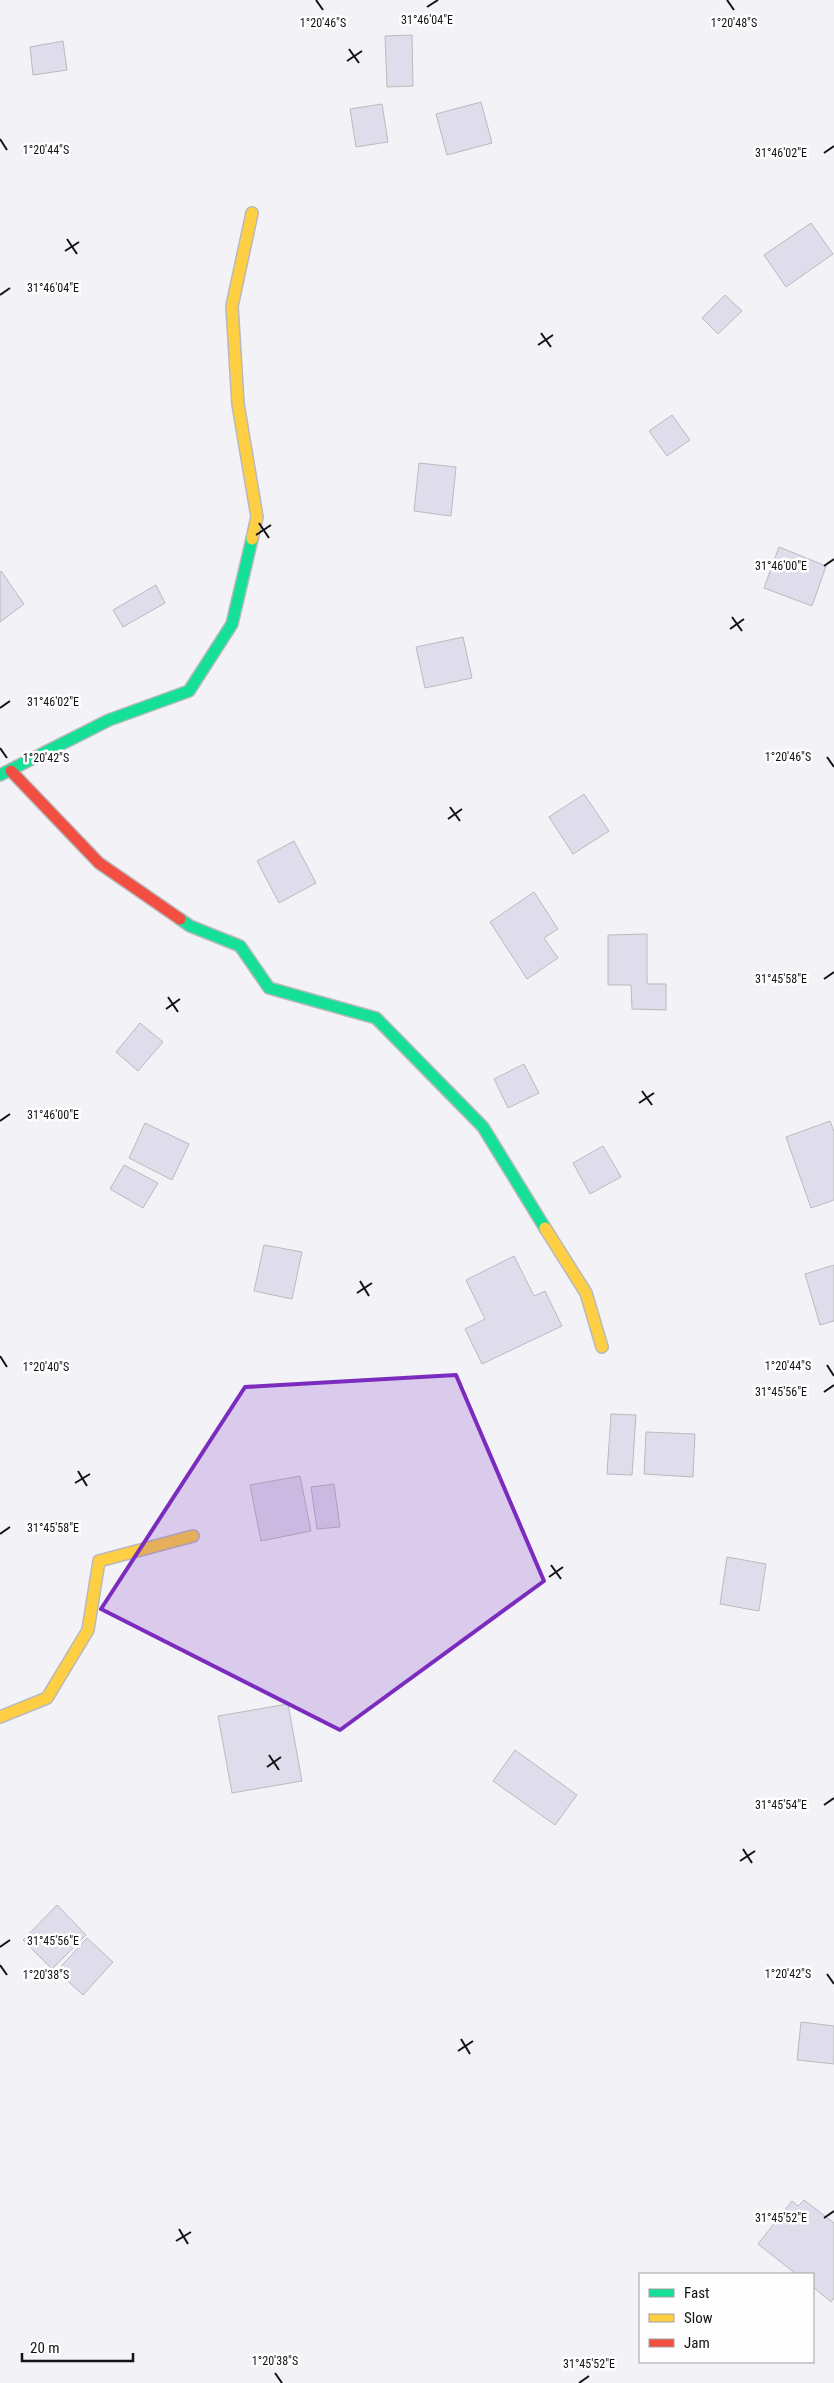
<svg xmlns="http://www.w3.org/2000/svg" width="834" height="2383" font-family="'Roboto Condensed',sans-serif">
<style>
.building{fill:#dfddeb;stroke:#bababe}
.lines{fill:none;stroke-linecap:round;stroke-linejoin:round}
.fast-casing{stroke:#b9b9bd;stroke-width:14}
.slow-casing{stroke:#b9b9bd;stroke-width:14}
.jam-casing{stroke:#b9b9bd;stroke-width:14}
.fast{stroke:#16e098;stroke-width:11}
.slow{stroke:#ffcf43;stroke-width:11}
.jam{stroke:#f24e42;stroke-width:11}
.marked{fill:#7b2cbf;fill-opacity:0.2;stroke:#7b2cbf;stroke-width:4;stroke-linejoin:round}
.ticks{fill:none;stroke:#131316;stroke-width:2}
.ticks-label{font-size:12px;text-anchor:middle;fill:#131316;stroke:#fefefe;stroke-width:5;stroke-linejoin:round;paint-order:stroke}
</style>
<rect width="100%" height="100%" fill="#f2f2f7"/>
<g class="building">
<polygon points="412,35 413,86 387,87 385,36"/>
<polygon points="63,41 67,70 33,75 30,47"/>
<polygon points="481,102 492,143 447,155 436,114"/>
<polygon points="382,104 388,142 356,147 350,109"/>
<polygon points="811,223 833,254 786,287 764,255"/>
<polygon points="725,295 742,311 718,334 702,318"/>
<polygon points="672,415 690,440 667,456 649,431"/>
<polygon points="419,463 456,467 451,516 414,511"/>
<polygon points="779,547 826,566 812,606 764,588"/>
<polygon points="1,571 24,604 0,622 0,572"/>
<polygon points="156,585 165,603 123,627 113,610"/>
<polygon points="463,637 472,678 425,688 416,647"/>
<polygon points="584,794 609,831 573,854 549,817"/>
<polygon points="294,841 316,883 279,903 257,861"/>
<polygon points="534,892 558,929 544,938 558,958 527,979 490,922"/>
<polygon points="647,934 647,984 666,984 666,1010 632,1009 631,985 608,985 608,935"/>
<polygon points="140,1023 163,1042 138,1071 116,1052"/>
<polygon points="524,1064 539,1093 508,1108 494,1079"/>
<polygon points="830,1121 834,1132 834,1200 811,1208 786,1137"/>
<polygon points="145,1123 189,1144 172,1180 129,1158"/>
<polygon points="603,1146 621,1177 590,1194 573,1163"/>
<polygon points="124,1165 158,1183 143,1208 110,1189"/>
<polygon points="264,1245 302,1252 292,1299 254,1291"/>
<polygon points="514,1256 534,1296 545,1291 562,1326 482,1364 465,1329 485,1319 466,1280"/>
<polygon points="834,1265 834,1321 820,1325 805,1274"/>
<polygon points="611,1414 636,1415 632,1475 607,1474"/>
<polygon points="646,1432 695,1434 693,1477 644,1474"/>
<polygon points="300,1476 311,1531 261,1541 250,1485"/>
<polygon points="334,1484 340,1527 317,1529 311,1487"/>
<polygon points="727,1557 766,1564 759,1611 720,1604"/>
<polygon points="288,1704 302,1781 232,1793 218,1716"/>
<polygon points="515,1750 577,1795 555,1825 493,1781"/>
<polygon points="57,1905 86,1935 52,1969 23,1940"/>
<polygon points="87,1938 113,1962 83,1995 57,1971"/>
<polygon points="801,2022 834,2026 834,2064 797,2060"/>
<polygon points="804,2200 834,2223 834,2298 831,2302 813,2287 813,2274 796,2274 758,2244 792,2201 798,2206"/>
</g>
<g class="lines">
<defs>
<g id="fast">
<polyline points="0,775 109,720 189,691 232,624 252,539"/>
<polyline points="180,919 190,926 240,946 269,988 376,1018 483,1127 545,1228"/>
</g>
<g id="slow">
<polyline points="252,539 257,517 238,404 232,306 252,213"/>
<polyline points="545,1228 586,1293 602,1347"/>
<polyline points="0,1717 47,1698 88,1630 99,1561 193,1536"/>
</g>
<polyline id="jam" points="11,771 99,863 180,919"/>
</defs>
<use href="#fast" class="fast-casing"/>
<use href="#slow" class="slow-casing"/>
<use href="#jam" class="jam-casing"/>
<use href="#fast" class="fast"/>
<use href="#slow" class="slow"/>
<use href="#jam" class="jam"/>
</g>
<path class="marked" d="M 456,1375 L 544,1581 L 340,1730 L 101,1609 L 245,1387 Z"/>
<path class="ticks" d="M 316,0 L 323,10M 727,0 L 734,10M 427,7 L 438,0M 349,49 L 359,63M 347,61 L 362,51M 0,139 L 7,150M 824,153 L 834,146M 67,239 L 77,254M 65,251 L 79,242M 0,295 L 10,288M 541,333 L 551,347M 538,345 L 553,335M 259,523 L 269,538M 256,535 L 271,525M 824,566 L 834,559M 732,617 L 742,631M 730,629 L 744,619M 0,708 L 10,701M 0,748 L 7,758M 827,757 L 834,767M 450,807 L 460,821M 448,819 L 462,809M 824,979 L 834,972M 168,997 L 178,1012M 166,1009 L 180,999M 642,1091 L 652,1105M 639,1103 L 654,1093M 0,1121 L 10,1114M 360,1281 L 369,1296M 357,1293 L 372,1283M 0,1356 L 7,1367M 827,1365 L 834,1376M 824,1392 L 834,1385M 78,1471 L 87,1486M 75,1483 L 90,1474M 0,1534 L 10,1527M 551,1565 L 561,1579M 549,1577 L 563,1567M 269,1755 L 279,1770M 267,1767 L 281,1757M 824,1805 L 834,1798M 743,1849 L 752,1863M 740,1861 L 755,1851M 0,1947 L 10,1940M 0,1965 L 7,1975M 827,1974 L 834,1984M 461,2039 L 470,2054M 458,2051 L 473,2041M 824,2218 L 834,2211M 179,2229 L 188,2244M 176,2241 L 191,2232M 275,2373 L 282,2383M 579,2383 L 589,2376"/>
<g class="ticks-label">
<text x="427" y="24">31°46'04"E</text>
<text x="323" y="27">1°20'46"S</text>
<text x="734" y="27">1°20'48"S</text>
<text x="46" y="154">1°20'44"S</text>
<text x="781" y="157">31°46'02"E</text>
<text x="53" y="292">31°46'04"E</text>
<text x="781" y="570">31°46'00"E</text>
<text x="53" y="706">31°46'02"E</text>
<text x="788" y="761">1°20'46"S</text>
<text x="46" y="762">1°20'42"S</text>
<text x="781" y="983">31°45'58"E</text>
<text x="53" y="1119">31°46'00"E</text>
<text x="788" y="1370">1°20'44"S</text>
<text x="46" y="1371">1°20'40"S</text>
<text x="781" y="1396">31°45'56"E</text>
<text x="53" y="1532">31°45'58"E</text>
<text x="781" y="1809">31°45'54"E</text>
<text x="53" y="1945">31°45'56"E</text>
<text x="788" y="1978">1°20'42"S</text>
<text x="46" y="1979">1°20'38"S</text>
<text x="781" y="2222">31°45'52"E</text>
<text x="275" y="2365">1°20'38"S</text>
<text x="589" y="2368">31°45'52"E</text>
</g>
<rect x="639" y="2273" width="175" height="90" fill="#fefefe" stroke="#a0a0a1"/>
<rect x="649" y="2289" width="25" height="8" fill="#16e098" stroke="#a0a0a1"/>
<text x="684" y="2298" font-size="15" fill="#131316">Fast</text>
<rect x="649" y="2314" width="25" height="8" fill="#ffcf43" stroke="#a0a0a1"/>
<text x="684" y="2323" font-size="15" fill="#131316">Slow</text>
<rect x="649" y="2339" width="25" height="8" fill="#f24e42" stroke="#a0a0a1"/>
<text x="684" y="2348" font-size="15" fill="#131316">Jam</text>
<path d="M22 2353v8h111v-8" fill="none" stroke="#131316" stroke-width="2.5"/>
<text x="30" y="2353" font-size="15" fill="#131316" stroke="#fefefe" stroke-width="4" paint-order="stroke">20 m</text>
</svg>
